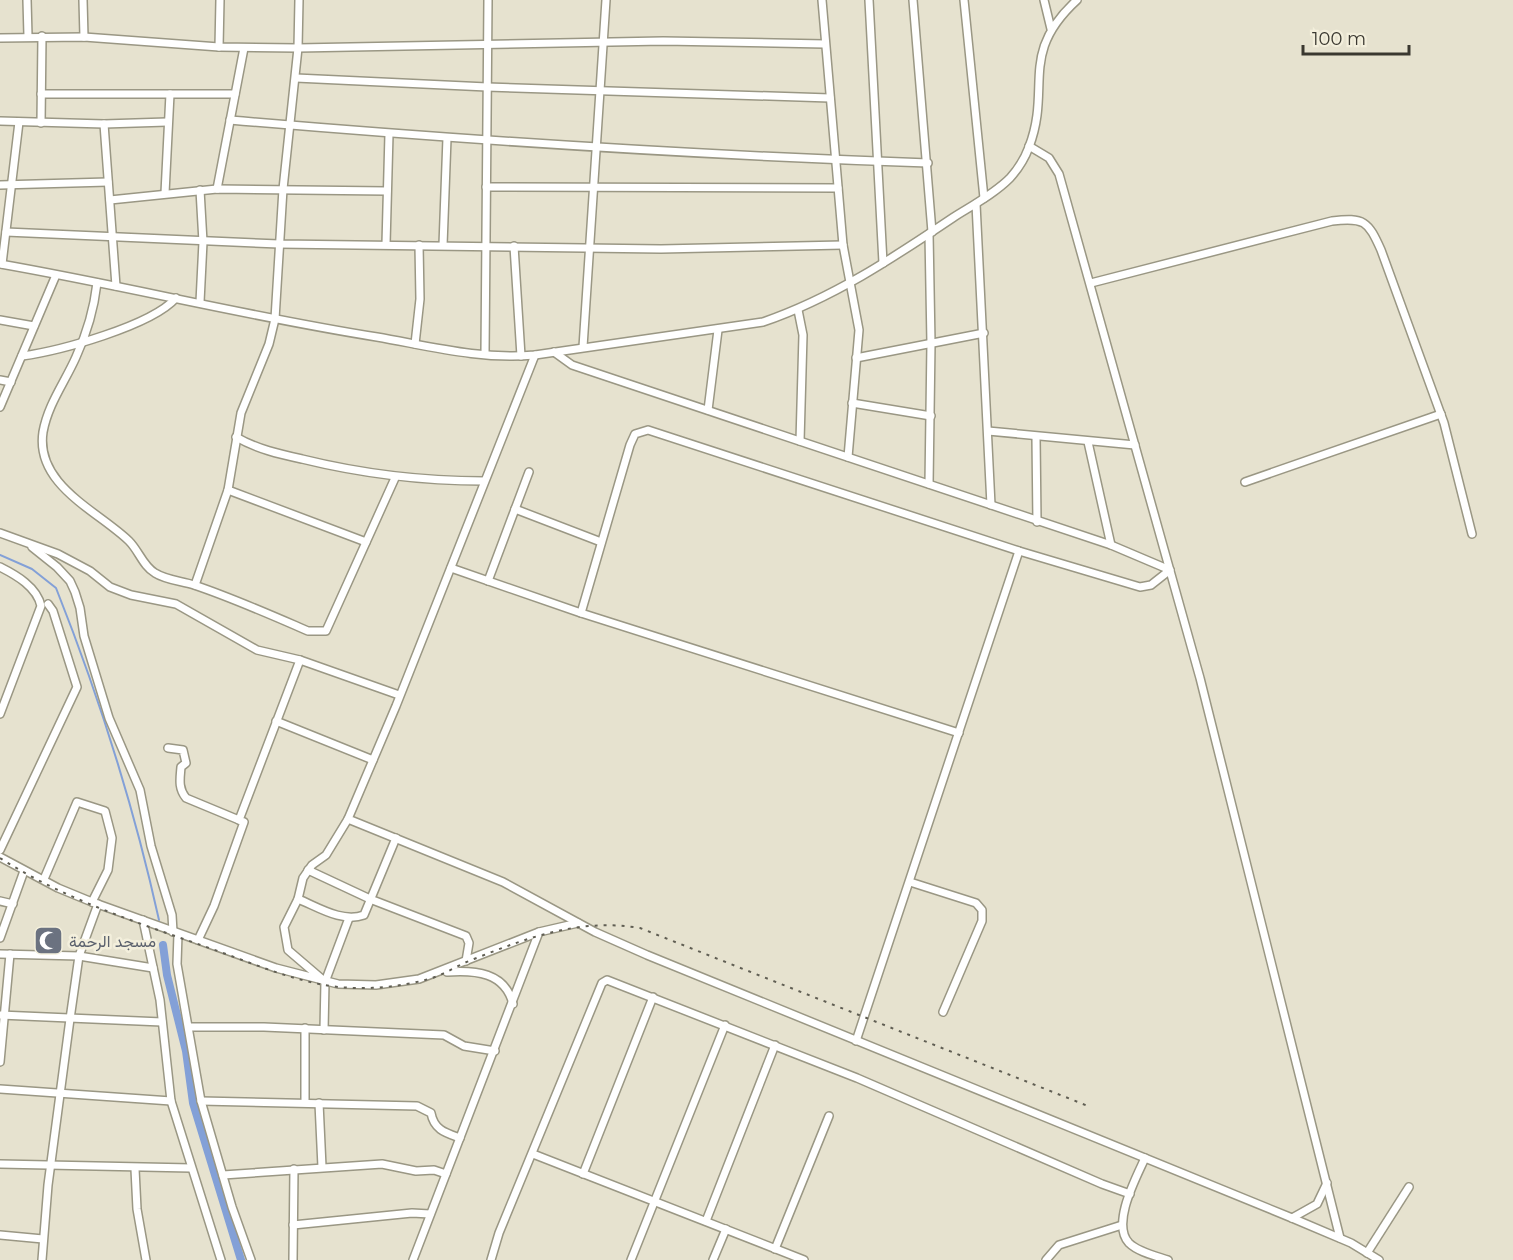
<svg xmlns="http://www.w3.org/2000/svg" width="1513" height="1260" font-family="Montserrat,Vazirmatn,sans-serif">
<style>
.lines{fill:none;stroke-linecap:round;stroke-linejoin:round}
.stream{stroke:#83a0d7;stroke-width:2}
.canal{stroke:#83a0d7;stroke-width:8}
.minor-casing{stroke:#9a9784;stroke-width:10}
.minor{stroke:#fff;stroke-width:7}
.rail{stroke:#605e53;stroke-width:2;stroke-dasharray:3 6;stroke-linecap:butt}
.labels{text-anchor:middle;stroke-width:5;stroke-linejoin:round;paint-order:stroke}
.worship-label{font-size:16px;fill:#5b616d;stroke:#f3efdc;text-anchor:start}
</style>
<rect width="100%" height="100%" fill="#e6e2cf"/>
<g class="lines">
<path class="stream" d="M 0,555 L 32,569 L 56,588 C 99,696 134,807 159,920"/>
<polyline class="canal" points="163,945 167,975 186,1051 193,1103 241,1260"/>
<defs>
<g id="minor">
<polyline points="27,0 28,36"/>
<polyline points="83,0 84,37"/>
<polyline points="822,0 843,245 859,330 848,457"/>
<polyline points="869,0 883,263"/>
<polyline points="913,0 932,232"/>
<polyline points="964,0 984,198"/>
<polyline points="1044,0 1051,29"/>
<polyline points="0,38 84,37 219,47 298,48 663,41 825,44"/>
<polyline points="219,47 220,0"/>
<polyline points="296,78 487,87 830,98"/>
<polyline points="41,94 235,94"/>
<path d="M 230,120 C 463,140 695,155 928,163"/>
<polyline points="0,121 104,124 167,122"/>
<polyline points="41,123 42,36"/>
<polyline points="104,124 116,286"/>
<polyline points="1029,146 1049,158 1059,174 1200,678 1340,1238"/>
<polyline points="0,185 108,182"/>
<polyline points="486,187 838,188"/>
<polyline points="217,189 244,48"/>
<polyline points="165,193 170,94"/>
<polyline points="110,200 217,189 387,191"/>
<polyline points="976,204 991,505"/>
<polyline points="6,232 279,244 661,249 843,245"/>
<polyline points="929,234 931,343 929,484"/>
<polyline points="386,244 389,134"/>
<polyline points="443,245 447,138"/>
<polyline points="514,246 521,356"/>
<path d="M 0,264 C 126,286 250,317 377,337 C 429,346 481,360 535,355 L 763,322 C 833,298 893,258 954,217 C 973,205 994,194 1010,178 C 1018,169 1025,158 1029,147 C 1052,87 1018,54 1077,0"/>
<polyline points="2,264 19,122"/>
<path d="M 97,283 C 94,309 87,333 76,357 C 65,382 48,404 43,432 C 35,485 98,511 129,541 C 139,551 143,566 155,573 C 166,580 181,581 194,585 C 233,598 271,615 308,631 L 326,631 L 395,478"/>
<path d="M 1091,283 L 1332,221 C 1364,217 1368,221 1381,250 L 1444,423 L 1472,534"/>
<polyline points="200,302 203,242 200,190"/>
<polyline points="798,310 803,335 800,441"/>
<polyline points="0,320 34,326"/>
<polyline points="415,344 420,299 419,245"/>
<polyline points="583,347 606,0"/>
<polyline points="554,352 572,365 1111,545 1170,570 1151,585 1140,587 1019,551 648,430 635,434 630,445 581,613"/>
<polyline points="485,354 488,0"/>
<polyline points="535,355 396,706 348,819 503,882 595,932 647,955 1292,1218 1351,1243 1379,1260"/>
<path d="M 22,356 C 59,351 151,326 176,298"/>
<polyline points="856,358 984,333"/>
<polyline points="0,380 11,382"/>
<polyline points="852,403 931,416"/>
<polyline points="0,407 56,275"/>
<polyline points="708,410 718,330"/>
<polyline points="988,431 1135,445"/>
<path d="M 236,437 C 257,449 279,454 302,459 C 363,474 421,481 484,481"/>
<polyline points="1036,437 1037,522"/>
<polyline points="1088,442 1111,545"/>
<polyline points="1245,482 1441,414"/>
<polyline points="228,490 366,542"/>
<polyline points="515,509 601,542"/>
<polyline points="0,533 58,554 90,571 110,587 131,595 176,604 257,650 300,660 399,695"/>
<polyline points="32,547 57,567 70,581 75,592 80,608 84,636 109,718 140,790 151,846 172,915 173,932"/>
<path d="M 0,567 C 16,575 37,587 41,606 L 0,714"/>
<polyline points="451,568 581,613 959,733"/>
<polyline points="488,581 529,472"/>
<polyline points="195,585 228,490 241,413 269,344 275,319 283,189 298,48 299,0"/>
<polyline points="276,721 373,760"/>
<path d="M 168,748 L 183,750 L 186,763 L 181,767 C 180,779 178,788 186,798 L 239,820"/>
<polyline points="0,850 77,687 53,611 48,604"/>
<polyline points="0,857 58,888 92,902 276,968 338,984 376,985 419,979 539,932 578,923"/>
<polyline points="308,870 370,899 466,936 469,943 466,961"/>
<polyline points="44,879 77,802 105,811 112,838 108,870 92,902"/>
<polyline points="910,882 976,903 982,910 982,921 943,1012"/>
<path d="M 298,899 C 318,907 342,923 364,915 L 396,838"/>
<polyline points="0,901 13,904"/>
<polyline points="143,920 160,1000 171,1101 221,1260"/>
<polyline points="178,934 177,964 201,1101 232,1207 251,1260"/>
<polyline points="0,938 24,871"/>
<polyline points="198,940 214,906 244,822 239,820 300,660"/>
<polyline points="0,954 79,956 153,968"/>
<path d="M 447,972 C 475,970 505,972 513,1004"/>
<polyline points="323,980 288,950 284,927 298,899 303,878 312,865 326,855 348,819"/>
<polyline points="0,1015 162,1022"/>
<polyline points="190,1027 264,1027 444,1035 464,1046 495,1051"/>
<polyline points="324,1030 325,982 349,918"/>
<polyline points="856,1041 1019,551"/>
<polyline points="0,1062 10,954"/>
<polyline points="0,1089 171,1101"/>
<path d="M 201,1101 L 417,1106 L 431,1113 C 434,1130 446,1133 460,1138"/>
<polyline points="305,1102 305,1028"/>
<polyline points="319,1103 322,1167"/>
<polyline points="533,1154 804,1260"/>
<path d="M 1145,1158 C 1136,1178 1111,1224 1129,1243 C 1138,1252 1156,1256 1168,1260"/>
<polyline points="0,1164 191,1168"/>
<polyline points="135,1169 137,1209 146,1260"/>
<polyline points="583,1174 653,997"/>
<polyline points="223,1175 382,1164 416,1171 434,1170 446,1174"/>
<polyline points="1292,1218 1317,1204 1327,1183"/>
<polyline points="706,1221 775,1045"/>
<polyline points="293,1225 412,1213 430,1214"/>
<polyline points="0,1235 43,1239"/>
<polyline points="775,1249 829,1116"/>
<polyline points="1367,1253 1409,1187"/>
<polyline points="42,1260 48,1185 70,1019 79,956 98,904"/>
<polyline points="293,1260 294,1169"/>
<polyline points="413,1260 539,932"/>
<polyline points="491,1260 499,1233 602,983 607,980 857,1078 1102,1184 1130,1194"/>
<polyline points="631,1260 725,1025"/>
<polyline points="713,1260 726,1229"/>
<polyline points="1046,1260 1059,1245 1122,1225"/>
</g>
</defs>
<use href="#minor" class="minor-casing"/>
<use href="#minor" class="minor"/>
<path class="rail" d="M 0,858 C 65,900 139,923 212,949 C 249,962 286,978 324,985 C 359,991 399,988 432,978 C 447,973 460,964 474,959 C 529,937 580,918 640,928 L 1088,1106"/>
</g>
<defs>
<symbol id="mosque-square" viewBox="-11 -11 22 22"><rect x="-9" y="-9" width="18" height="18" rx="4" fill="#6b7280" stroke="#f3efdc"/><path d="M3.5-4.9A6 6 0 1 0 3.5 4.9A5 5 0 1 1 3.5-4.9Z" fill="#fff"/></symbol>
</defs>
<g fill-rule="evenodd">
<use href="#mosque-square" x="32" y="924" width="33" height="33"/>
</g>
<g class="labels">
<g class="worship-label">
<text x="69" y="947">مسجد الرحمة</text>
</g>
</g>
<path d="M1303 45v9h106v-9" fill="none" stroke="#3a3830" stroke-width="3"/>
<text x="1312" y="45" font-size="18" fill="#3a3830" stroke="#f3efdc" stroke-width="4.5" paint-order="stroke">100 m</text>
</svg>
